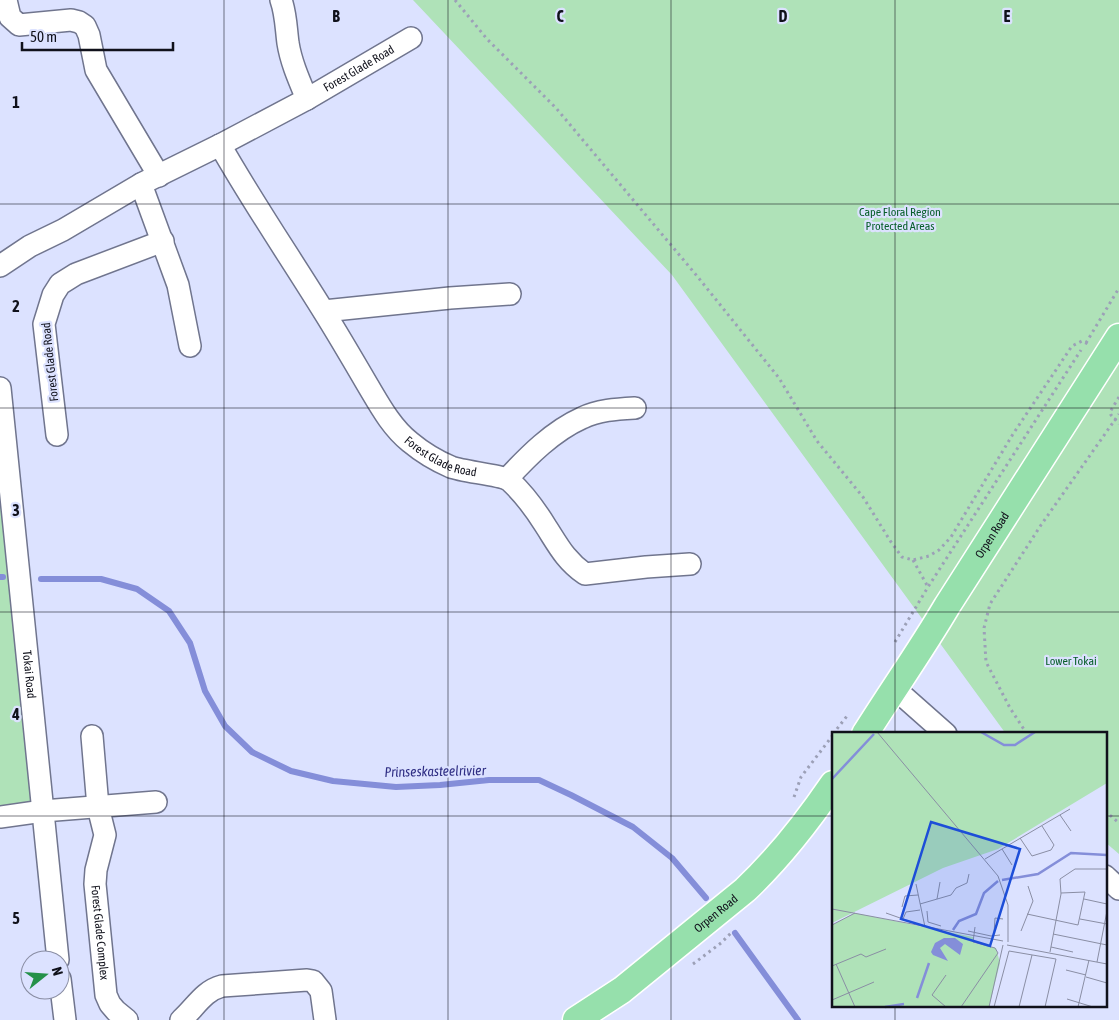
<svg xmlns="http://www.w3.org/2000/svg" width="1119" height="1020" font-family="'Asap Condensed',sans-serif">
<style>
.green{fill:#afe2b8}
.lines{fill:none;stroke-linecap:round;stroke-linejoin:round}
.stream{stroke:#848ed9;stroke-width:6}
.minor-casing{stroke:#70758e;stroke-width:24}
.major-casing{stroke:#fff;stroke-width:29}
.path{stroke:#9ca0b7;stroke-width:3;stroke-dasharray:2.5 4;stroke-linecap:butt}
.minor{stroke:#fff;stroke-width:21}
.major{stroke:#96e0ac;stroke-width:26}
.grid{fill:none;stroke:#10111b;stroke-width:1;stroke-opacity:0.55}
.labels{text-anchor:middle;stroke-width:4.5;stroke-linejoin:round;paint-order:stroke}
.street-label{font-size:12px;fill:#10111b;stroke:#dce2ff}
.park-label{font-size:12px;fill:#075e29;stroke:#dce2ff}
.water-label{font-size:14px;font-style:italic;fill:#2f2e84;stroke:#dce2ff}
.inset-river{fill:none;stroke:#848ed9;stroke-width:2.5}
.inset-road{fill:none;stroke:#8a8ea4;stroke-width:1}
.view{fill:#1d4ed8;fill-opacity:0.15;stroke:#1d4ed8;stroke-width:2.5}
.inset-edge{fill:none;stroke:#10111b;stroke-width:2.5}
.grid-label{font-size:16px;text-anchor:middle;font-weight:bold;fill:#10111b;stroke:#dce2ff;stroke-width:4.5;stroke-linejoin:round;paint-order:stroke}
</style>
<rect width="100%" height="100%" fill="#dce2ff"/>
<g class="green">
<polygon points="413,0 1119,0 1119,854 1105,842 1105,734 1006,734 672,275"/>
<polygon points="0,376 43,811 0,827"/>
</g>
<g class="lines">
<g class="stream">
<polyline points="0,577 3,577"/>
<polyline points="41,579 101,579 137,589 169,611 190,643 205,691 225,726 252,752 291,771 333,781 396,787 440,785 489,780 539,780 571,795 633,827 672,858 706,898"/>
<polyline points="735,933 798,1020"/>
</g>
<defs>
<g id="minor">
<polyline points="6,0 10,17 19,25 71,20 79,22 85,26 89,35 96,70 159,176"/>
<path d="M 281,0 C 286,14 286,28 288,43 C 291,62 299,80 307,99"/>
<path id="s1" d="M 220,145 C 253,203 290,257 324,312 C 339,336 353,360 367,384 C 379,404 391,427 410,442 C 422,452 437,461 451,467 C 464,472 503,475 510,481 C 524,494 535,509 545,525 C 558,545 565,560 585,574 L 646,567 L 690,564"/>
<polyline points="141,184 178,285 190,346"/>
<path id="s2" d="M 0,266 L 30,246 L 63,230 L 141,184 L 220,145 L 307,99 L 411,38"/>
<polyline points="324,311 450,298 510,294"/>
<path id="s3" d="M 0,388 L 58,960"/>
<polyline points="57,435 44,324 53,295 60,284 76,274 163,241"/>
<path d="M 507,479 C 528,456 553,431 582,418 C 598,410 617,409 635,408"/>
<polyline points="894,688 946,734"/>
<path id="s4" d="M 92,736 L 98,807 L 105,835 L 96,870 L 95,884 L 106,995 L 110,1004 L 116,1011 L 127,1020"/>
<polyline points="0,817 43,811 156,802"/>
<polyline points="1105,876 1119,889"/>
<polyline points="60,979 65,1020"/>
<path d="M 181,1020 C 195,1008 203,991 222,986 L 307,980 L 313,981 L 321,991 L 325,1020"/>
</g>
<g id="major">
<path id="s5" d="M 865,734 C 892,691 921,650 947,606 L 1119,337"/>
<path id="s6" d="M 576,1020 L 622,990 L 745,890 C 778,859 807,822 833,784"/>
</g>
</defs>
<use href="#minor" class="minor-casing"/>
<use href="#major" class="major-casing"/>
<g class="path">
<polyline points="455,0 487,39 556,108 697,276 779,378 817,441 863,497 891,542 902,557 913,560 929,556 939,550 951,537 1013,434 1072,346 1082,341 1088,344"/>
<polyline points="1086,343 1119,288"/>
<polyline points="1119,397 1110,412 1111,415 1119,424"/>
<polyline points="913,560 928,587"/>
<polyline points="895,642 928,587 1081,350"/>
<polyline points="833,734 847,716"/>
<polyline points="1027,734 1010,708 986,662 984,628 990,604 1041,525 1119,414"/>
<polyline points="794,797 801,777 833,735"/>
<polyline points="1105,811 1119,823"/>
<polyline points="693,964 721,943 731,933"/>
</g>
<use href="#minor" class="minor"/>
<use href="#major" class="major"/>
</g>
<path class="grid" d="M 224,0 L 224,1020M 448,0 L 448,1020M 671,0 L 671,1020M 895,0 L 895,734M 0,204 L 1119,204M 0,408 L 1119,408M 0,612 L 1119,612M 0,816 L 833,816M 1105,816 L 1119,816M 895,1006 L 895,1020"/>
<g class="labels">
<g class="street-label">
<text dy="4" stroke="none"><textPath href="#s2" startOffset="410">Forest Glade Road</textPath></text>
<text transform="translate(50 362) rotate(-96)" y="4">Forest Glade Road</text>
<text dy="4" stroke="none"><textPath href="#s1" startOffset="388">Forest Glade Road</textPath></text>
<text dy="4" stroke="none"><textPath href="#s5" startOffset="236">Orpen Road</textPath></text>
<text dy="4" stroke="none"><textPath href="#s3" startOffset="288">Tokai Road</textPath></text>
<text dy="4" stroke="none"><textPath href="#s6" startOffset="176">Orpen Road</textPath></text>
<text dy="4" stroke="none"><textPath href="#s4" startOffset="199">Forest Glade Complex</textPath></text>
</g>
<g class="park-label">
<text x="900" y="216">Cape Floral Region<tspan x="900" dy="14">Protected Areas</tspan></text>
<text x="1071" y="665">Lower Tokai</text>
</g>
<g class="water-label">
<text transform="translate(435 771) rotate(-1)" y="5">Prinseskasteelrivier</text>
</g>
</g>
<g transform="translate(832 732)">
<rect width="275" height="275" fill="#dce2ff"/>
<path d="M 0,0 L 275,0 L 275,51 L 166,117 L 111,136 L 0,191 ZM 23,181 L 141,205 L 142,211 L 164,216 L 168,231 L 157,275 L 0,275 L 0,193 Z" fill="#afe2b8"/>
<path d="M 112,206 L 123,206 L 131,212 L 128,223 L 113,212 L 108,216 L 116,229 L 101,223 L 99,220 L 103,211 Z" fill="#848ed9"/>
<path class="inset-river" d="M 149,0 L 172,13 L 183,13 L 203,0M 0,47 L 42,2M 170,148 L 206,142 L 239,121 L 275,123M 121,198 L 127,189 L 144,182 L 152,161 L 166,149M 85,266 L 97,231M 53,275 L 72,272"/>
<path class="inset-road" d="M 45,0 L 166,144 L 176,173 L 176,210M 228,83 L 239,99M 188,106 L 200,124 L 219,118 L 222,113 L 210,94M 170,117 L 180,133M 153,127 L 238,77M 84,152 L 93,195M 105,167 L 108,150M 252,167 L 275,172M 88,172 L 119,163 L 124,156 L 135,151 L 137,142M 70,175 L 73,164 L 86,163M 0,177 L 171,209M 95,179 L 96,190 L 109,194M 54,181 L 71,187 L 74,180 L 88,178M 195,182 L 246,193 L 253,160 L 229,161M 248,187 L 275,192M 0,193 L 23,181M 136,199 L 159,204 L 168,203M 189,199 L 201,169 L 196,154M 162,202 L 163,186 L 171,187M 221,202 L 275,213M 175,213 L 275,232M 219,215 L 241,220M 218,220 L 229,162 L 228,147 L 243,137 L 275,137M 265,230 L 275,179M 4,232 L 23,275M 0,234 L 29,222 L 34,225 L 54,217M 234,238 L 254,243M 114,243 L 100,263 L 114,275M 254,245 L 275,251M 235,267 L 261,275M 0,268 L 42,250M 129,275 L 166,221 L 163,216 L 141,210 L 143,195M 157,275 L 171,213M 162,275 L 177,219 L 224,227M 187,275 L 200,223M 213,275 L 224,227M 246,275 L 257,228"/>
<path class="view" d="M 99,90 L 188,117 L 158,214 L 69,187 Z"/>
<rect width="275" height="275" class="inset-edge"/>
</g>
<g class="grid-label">
<text x="336" y="22">B</text>
<text x="560" y="22">C</text>
<text x="783" y="22">D</text>
<text x="1007" y="22">E</text>
<text x="16" y="108">1</text>
<text x="16" y="312">2</text>
<text x="16" y="516">3</text>
<text x="16" y="720">4</text>
<text x="16" y="924">5</text>
</g>
<g transform="translate(45 975) rotate(73)"><circle r="24" fill="#dce2ff" stroke="#8a8ea4"/>
<path d="M0-4L9 19L0 12L-9 19Z" fill="#249149"/>
<text y="-8" font-size="14" font-weight="bold" text-anchor="middle" fill="#10111b">N</text>
</g>
<path d="M22 42v8h151v-8" fill="none" stroke="#10111b" stroke-width="2.5"/>
<text x="30" y="42" font-size="15" fill="#10111b" stroke="#dce2ff" stroke-width="4" paint-order="stroke">50 m</text>
</svg>
